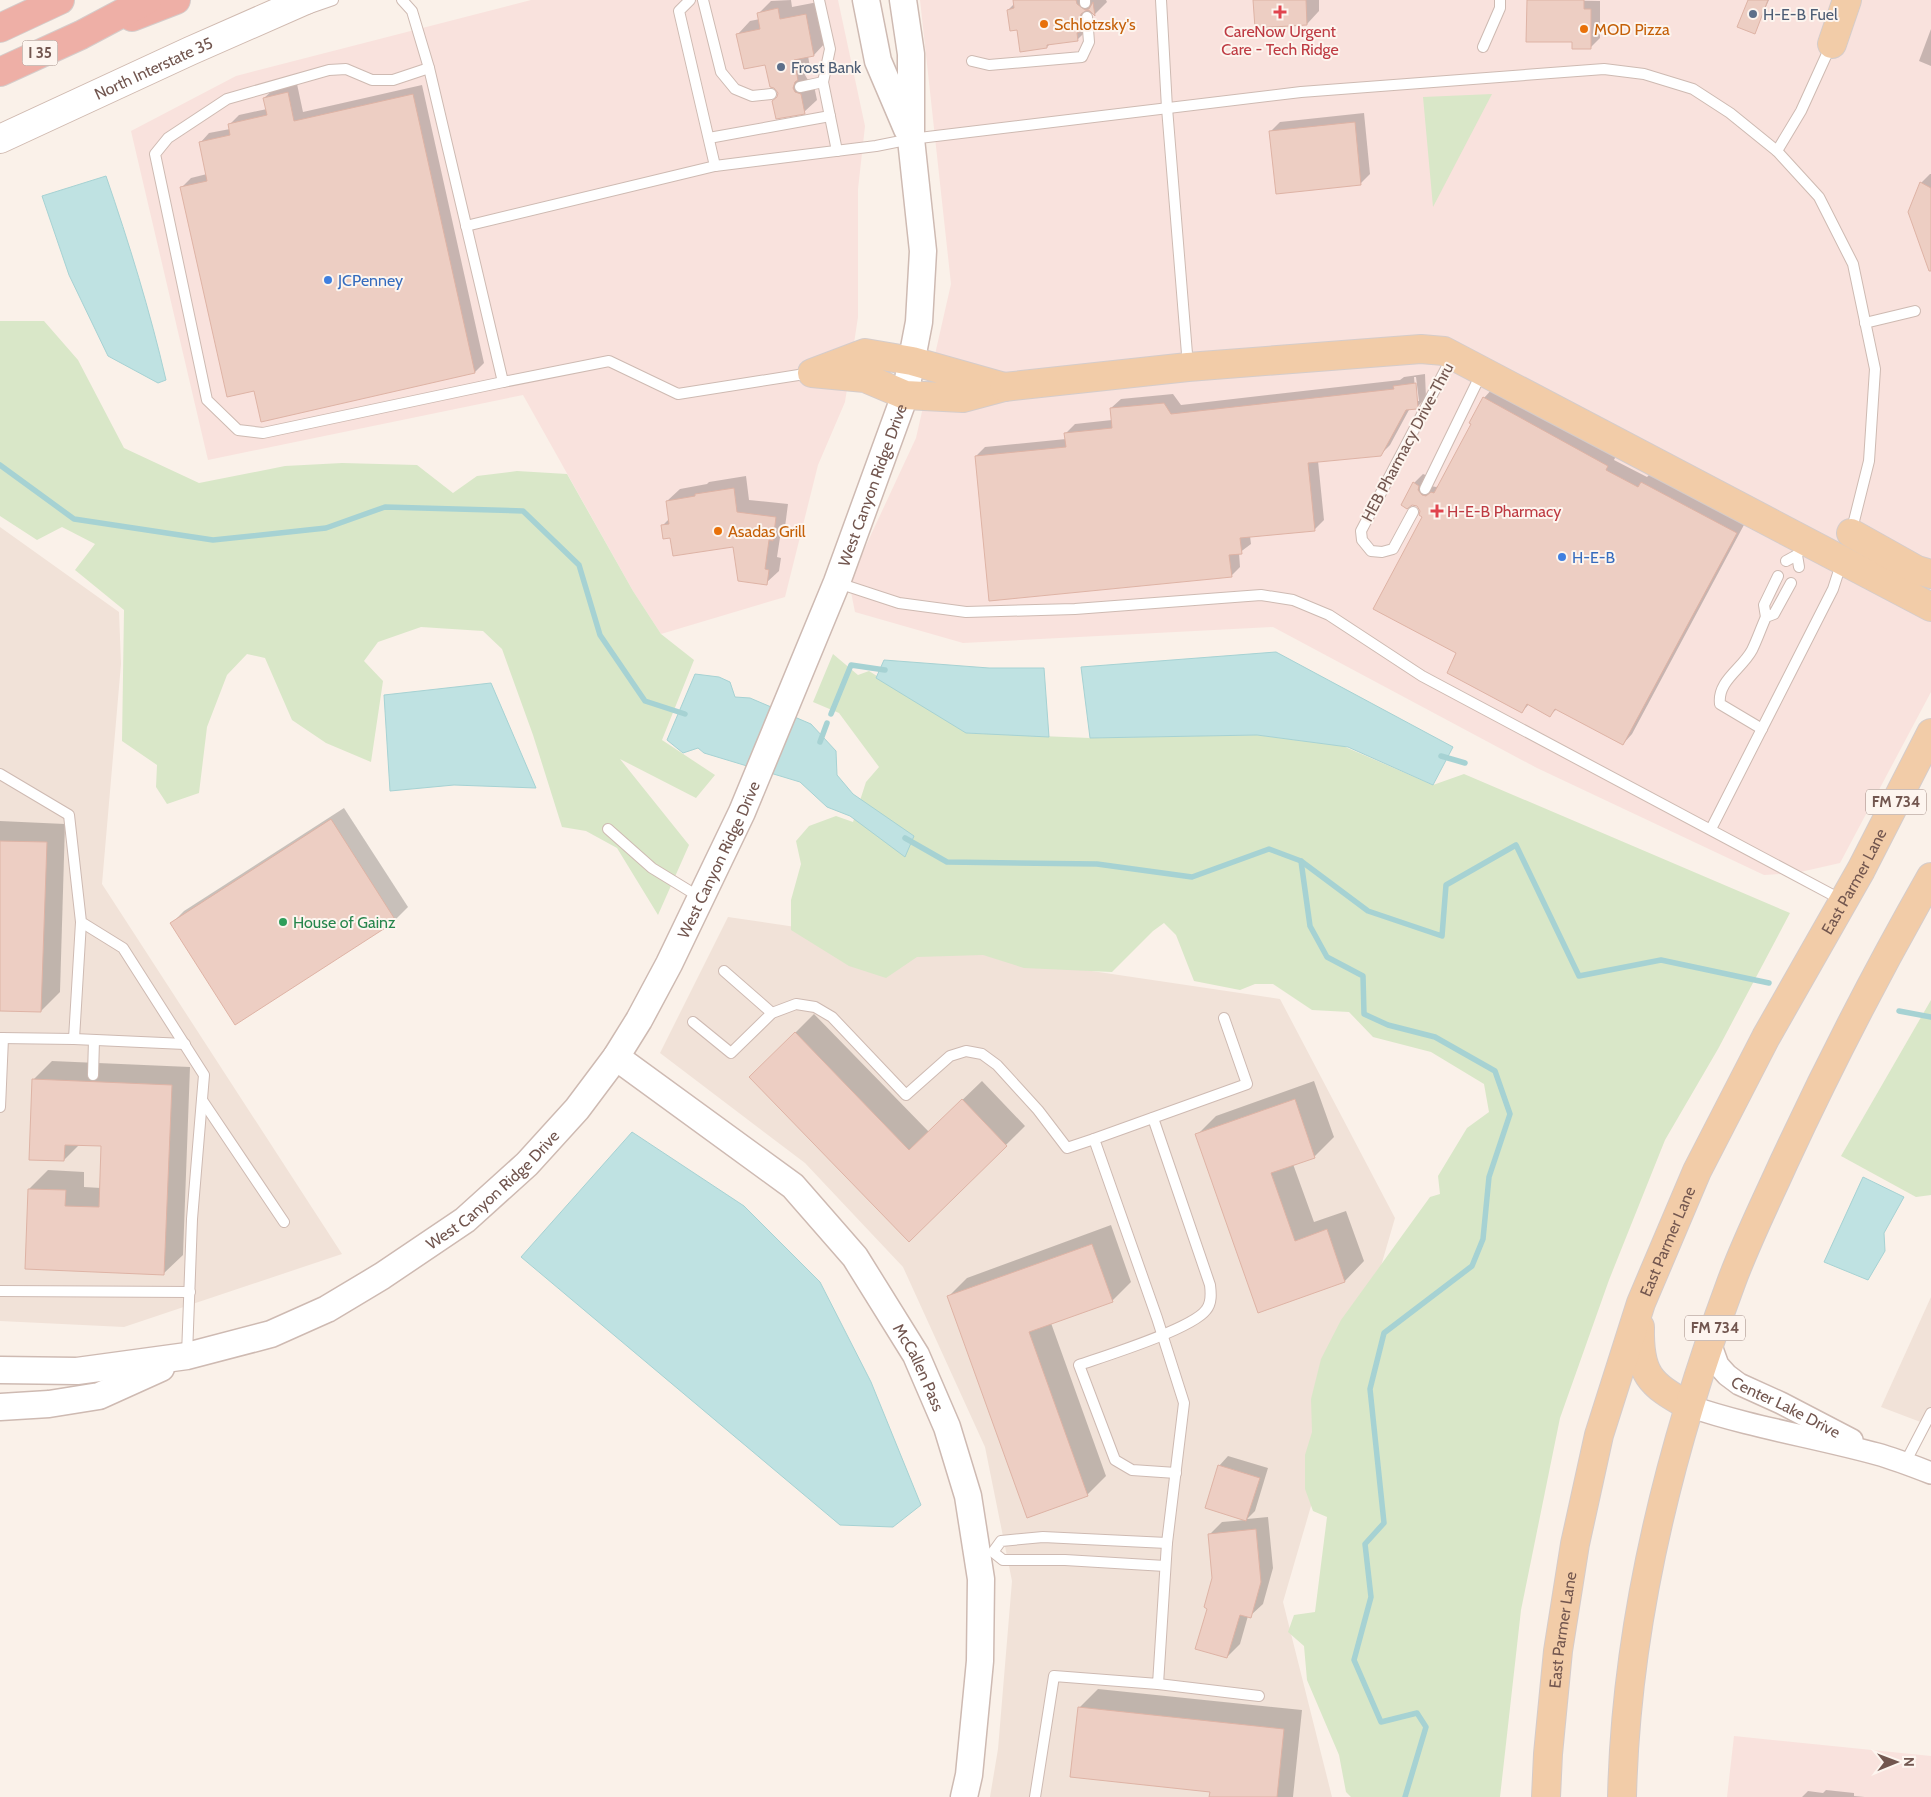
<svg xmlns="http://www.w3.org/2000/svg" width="1931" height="1797" font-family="Cabin,sans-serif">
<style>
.residential{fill:#f1e2d8}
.commercial{fill:#f9e2dd}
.green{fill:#d9e7c8}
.water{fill:#bfe2e2;stroke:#a6d2d3}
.shadow{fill:#0003;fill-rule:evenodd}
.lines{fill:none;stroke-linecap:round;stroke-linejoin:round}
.stream{stroke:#a6d2d3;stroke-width:5.5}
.building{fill:#edcec3;stroke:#deb3a5}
.service-casing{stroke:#cebab2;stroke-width:12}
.minor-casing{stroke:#cebab2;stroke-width:24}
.tertiary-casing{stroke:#cebab2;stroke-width:29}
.secondary-casing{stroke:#d0bab0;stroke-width:30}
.primary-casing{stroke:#d5ccca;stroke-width:30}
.motorway-casing{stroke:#d5ccca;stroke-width:30}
.service{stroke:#fff;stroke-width:10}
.minor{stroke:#fff;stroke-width:21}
.tertiary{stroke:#fff;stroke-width:26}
.secondary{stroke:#fff;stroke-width:28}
.primary{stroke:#f2cca8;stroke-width:28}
.motorway{stroke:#eeafa6;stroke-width:28}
.health-dot{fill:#e0444e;stroke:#fdf5ef;stroke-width:2}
.service-dot{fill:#5c6f8a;stroke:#fdf5ef;stroke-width:2}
.food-dot{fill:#e8710a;stroke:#fdf5ef;stroke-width:2}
.shop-dot{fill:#3f7fe0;stroke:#fdf5ef;stroke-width:2}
.leisure-dot{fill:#2e9e5b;stroke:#fdf5ef;stroke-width:2}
.labels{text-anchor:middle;stroke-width:4;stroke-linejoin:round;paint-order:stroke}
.shield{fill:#fdf5ef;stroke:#9c867f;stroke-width:1}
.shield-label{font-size:15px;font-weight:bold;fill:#72564f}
.service-label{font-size:16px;fill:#4e5e75;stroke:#fdf5ef;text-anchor:start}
.food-label{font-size:16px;fill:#c56008;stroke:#fdf5ef;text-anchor:start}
.health-label{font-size:16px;fill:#be3a42;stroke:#fdf5ef}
.street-label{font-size:16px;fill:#72564f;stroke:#fdf5ef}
.shop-label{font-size:16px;fill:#366cbe;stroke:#fdf5ef;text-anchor:start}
.leisure-label{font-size:16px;fill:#27864d;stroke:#fdf5ef;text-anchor:start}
</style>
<rect width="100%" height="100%" fill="#faf1e9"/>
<g class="residential">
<polygon points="0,527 119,612 121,664 102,884 342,1254 124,1327 0,1321"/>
<polygon points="728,917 1280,999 1395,1218 1283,1602 1332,1797 990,1797 998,1749 1012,1581 985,1447 903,1267 805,1163 660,1053"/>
<polygon points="1931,1297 1931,1426 1881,1407"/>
</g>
<g class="commercial">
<polygon points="531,0 838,0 865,126 858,189 858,317 845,402 818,465 785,597 661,634 633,591 523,395 208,460 131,131 236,76"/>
<polygon points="920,0 1931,0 1931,692 1840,863 1796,873 1764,875 1537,768 1273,627 963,643 855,612 849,582 916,438 951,284"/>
<polygon points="1734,1736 1931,1756 1931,1797 1727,1797"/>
</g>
<g class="green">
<polygon points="1492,94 1433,207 1423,97"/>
<polygon points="0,321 44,321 78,360 124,448 199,483 285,466 342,463 417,465 453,493 477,476 517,471 567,474 633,591 661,634 694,660 662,740 715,775 696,798 620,759 689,845 658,915 617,848 586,831 562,827 533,735 502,649 483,631 421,627 378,642 364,661 383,681 371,762 326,743 292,720 265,658 247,654 227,675 207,727 199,793 167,804 156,787 157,765 122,741 124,610 75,570 95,544 62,527 37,540 0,516"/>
<polygon points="833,654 858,675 869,671 967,733 1090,738 1257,735 1343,746 1433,785 1464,774 1790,913 1718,1049 1665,1140 1609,1280 1560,1418 1521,1610 1500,1797 1351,1797 1346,1792 1339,1755 1307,1680 1304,1646 1288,1632 1294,1615 1315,1612 1327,1517 1313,1511 1305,1489 1305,1455 1312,1432 1311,1399 1321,1359 1341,1320 1430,1197 1440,1194 1438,1176 1467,1128 1489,1112 1484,1084 1431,1052 1373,1037 1349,1012 1312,1010 1273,984 1255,984 1240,990 1194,981 1176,935 1164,923 1153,931 1112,972 1024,968 983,955 917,957 886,978 849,966 791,930 791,900 801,864 796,841 809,826 836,816 853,822 866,782 879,767 839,713 813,702"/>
<polygon points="1931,1000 1931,1195 1916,1197 1841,1156"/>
</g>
<g class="water">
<path d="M 106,176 C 129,243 150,311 166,380 L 158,383 L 108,356 L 69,275 L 42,196 Z"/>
<polygon points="1276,652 1453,747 1433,785 1348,747 1257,735 1090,738 1081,667"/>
<polygon points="884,660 989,668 1044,668 1049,737 966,733 876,678"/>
<polygon points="695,674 719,677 730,682 735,697 750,698 811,724 836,751 837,775 853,794 914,836 905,857 850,816 827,807 800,782 704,753 698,748 683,753 667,740"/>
<polygon points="491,683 536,788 454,785 390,791 384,695"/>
<polygon points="632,1132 744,1206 820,1282 871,1382 921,1505 893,1527 840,1525 521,1257"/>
<polygon points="1863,1177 1904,1197 1884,1233 1885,1251 1868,1280 1824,1262"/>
</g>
<g class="shadow">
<polygon points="791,0 792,7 818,2 826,42 814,55 808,56 810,67 805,75 808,80 813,81 817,100 804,112 778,96 779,92 766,64 738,34 750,21 760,19 759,13 771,1"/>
<polygon points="1015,0 1106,0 1107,2 1095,14 1091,10 1093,19 1089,22 1090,27 1077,40 1050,44 1047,47 1018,29 1008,10 1015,3"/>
<polygon points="1254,0 1319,0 1319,11 1307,24"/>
<polygon points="1528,0 1600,1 1600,38 1591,47 1573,41"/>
<polygon points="1749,0 1769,0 1754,33"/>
<polygon points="1931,29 1931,66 1919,61"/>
<polygon points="297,84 303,112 422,85 484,363 475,372 262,420 255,389 181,188 191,178 207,174 200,143 209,133 230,129 229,125 239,115 267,109 264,98 274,89"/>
<polygon points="1364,113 1370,174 1360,184 1271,131 1280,122"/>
<polygon points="1930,174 1931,174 1931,251 1921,183"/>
<path d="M 1425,374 L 1426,398 L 1417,407 L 1410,408 L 1390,445 L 1380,455 L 1318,461 L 1324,520 L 1314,530 L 1250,536 L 1251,544 L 1239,553 L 1240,567 L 1231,576 L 976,456 L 985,447 L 1066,439 L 1066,433 L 1075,424 L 1112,420 L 1111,408 L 1121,399 L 1173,394 L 1181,405 L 1400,380 L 1404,377 ZM 1414,377 L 1416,377 L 1419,401 L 1416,401 Z"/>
<polygon points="1493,388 1616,456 1614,460 1647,477 1651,473 1745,523 1632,734 1623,744 1557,709 1550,715 1529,704 1522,712 1458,653 1424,517 1417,505 1412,504 1414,483 1423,474 1428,476 1431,486 1436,487 1440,485 1473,424 1484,398"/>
<polygon points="746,476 749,500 788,504 785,527 781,531 777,557 781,558 779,571 766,583 734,546 672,537 663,525 670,518 667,501 680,489 707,484 709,482"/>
<polygon points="344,808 408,907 395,920 172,923 184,911"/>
<polygon points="0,821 65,824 60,992 41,1011 0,1009"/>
<polygon points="814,1014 929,1132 982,1081 1025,1126 910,1240 751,1077"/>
<polygon points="52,1061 190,1067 183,1255 163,1274 29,1189 48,1170 84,1172 84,1187 101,1188 103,1145 80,1144 64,1160 33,1080"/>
<polygon points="1314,1081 1334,1137 1315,1156 1293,1164 1314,1222 1346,1211 1364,1261 1345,1281 1258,1311 1197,1135 1216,1116"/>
<polygon points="1111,1225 1131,1282 1112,1301 1051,1323 1106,1476 1087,1495 948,1297 967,1278"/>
<polygon points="1228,1456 1268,1468 1255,1511 1247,1519 1268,1517 1273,1568 1263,1604 1250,1616 1248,1616 1240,1644 1227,1657 1208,1608 1213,1578 1209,1535 1222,1522 1245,1520 1219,1466"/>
<polygon points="1098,1689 1302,1710 1293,1797 1211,1797 1211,1791 1079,1708"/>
<polygon points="1826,1790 1854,1793 1854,1796 1865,1797 1802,1797 1808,1791 1823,1793"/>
</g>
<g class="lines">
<g class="stream">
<polyline points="0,465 74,519 213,540 326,528 385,507 523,511 579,565 600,635 645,701 685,714"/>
<polyline points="831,714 851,665 885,670"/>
<polyline points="820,742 827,723"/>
<polyline points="1441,756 1465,763"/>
<polyline points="905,838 947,862 1097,864 1192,877 1269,849 1301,861 1368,911 1442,936 1446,885 1516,845 1579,976 1661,960 1769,983"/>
<polyline points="1301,861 1310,926 1327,957 1363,976 1364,1014 1388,1025 1435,1037 1495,1071 1510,1114 1489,1177 1483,1239 1472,1266 1384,1333 1370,1389 1384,1523 1365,1544 1371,1597 1354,1660 1381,1722 1417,1713 1426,1727 1405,1797"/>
<polyline points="1899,1011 1931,1017"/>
</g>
</g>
<g class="building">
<polygon points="1013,0 1076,0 1077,4 1085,10 1089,9 1093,2 1095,16 1090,11 1087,10 1081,14 1080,18 1078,18 1080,32 1077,33 1078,41 1047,45 1047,48 1020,52 1017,30 1010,31 1007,10 1014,8"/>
<polygon points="1253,0 1306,0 1307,25 1255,28"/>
<polygon points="1527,0 1584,0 1584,9 1591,9 1591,49 1572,49 1572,42 1526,42"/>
<polygon points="1748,0 1768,0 1755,34 1737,27"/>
<polygon points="778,8 780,19 806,14 814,56 794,60 798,80 795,82 793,88 795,92 801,94 805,114 776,119 772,101 777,97 778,93 774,88 770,87 765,65 744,69 736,34 760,29 757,13"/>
<polygon points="288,92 294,121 413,94 475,373 261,422 254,391 227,397 180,187 207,181 199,142 230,135 228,124 267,115 263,98"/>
<polygon points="1355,122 1361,185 1276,194 1269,131"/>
<polygon points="1920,182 1931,188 1931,271 1929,271 1908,212"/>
<polygon points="1416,383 1418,407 1417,409 1406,410 1381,456 1308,463 1315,531 1240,538 1242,554 1229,555 1232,577 989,601 975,456 1066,447 1064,433 1112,428 1110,408 1164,403 1171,414 1394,389 1393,386"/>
<polygon points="1483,397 1608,466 1606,470 1638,487 1641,482 1737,533 1623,745 1555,709 1550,717 1527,704 1522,713 1447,673 1456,653 1373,609 1422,517 1419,515 1420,511 1417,506 1412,505 1407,509 1401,505 1413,482 1419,486 1418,490 1422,495 1426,496 1431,492 1434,493 1471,424 1469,423"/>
<polygon points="734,488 737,512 776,517 773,541 769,540 765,569 769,570 767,585 738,581 733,547 673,556 670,538 663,539 661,525 669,524 666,501 695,496 695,494"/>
<polygon points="331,819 396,921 235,1025 170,923"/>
<polygon points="0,841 47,842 41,1012 0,1011"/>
<polygon points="795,1032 909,1150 962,1099 1007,1146 909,1242 749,1077"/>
<polygon points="32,1079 172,1085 164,1275 25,1269 28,1189 66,1190 65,1206 99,1207 101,1146 65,1145 64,1161 29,1160"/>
<polygon points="1295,1099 1315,1158 1271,1173 1295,1241 1327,1229 1345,1282 1258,1313 1195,1134"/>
<polygon points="1092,1244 1113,1302 1029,1332 1088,1496 1027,1518 947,1296"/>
<polygon points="1218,1465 1260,1478 1246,1521 1205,1508"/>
<polygon points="1256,1529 1261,1582 1251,1618 1240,1615 1227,1658 1195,1649 1207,1609 1204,1607 1212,1578 1208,1534"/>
<polygon points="1078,1707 1284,1729 1277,1797 1209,1797 1210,1792 1070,1777"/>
</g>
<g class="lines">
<defs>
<g id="service">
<polyline points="402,0 412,11 429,68 503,382 609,361 678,394 811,373"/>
<polyline points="690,0 679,11 715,166"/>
<polyline points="703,0 721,72 735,89 752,96 771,94"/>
<polyline points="819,0 830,49 823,82 837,151"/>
<polyline points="1085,0 1085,3"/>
<polyline points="1161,0 1167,108 1188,366"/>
<polyline points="307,9 333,0"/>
<polyline points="1483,47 1500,8 1500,0"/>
<polyline points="972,61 989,65 1082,57 1089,42 1087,17"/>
<polyline points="429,68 393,80 372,80 346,69 329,70 227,99 168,138 155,154 207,400 238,430 263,433 503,382"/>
<polyline points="800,87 823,82"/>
<polyline points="709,138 830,116"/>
<polyline points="1777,151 1801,111 1831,45"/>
<polyline points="466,226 715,166 876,146 911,139 1301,92 1604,69 1644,74 1693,89 1730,113 1777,151 1819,197 1853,264 1875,369 1869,461 1851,533"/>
<polyline points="1865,323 1915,311"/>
<polyline points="1425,489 1482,372"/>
<polyline points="1413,512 1393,549 1382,552 1371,551 1362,540 1361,531 1452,357"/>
<polyline points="1786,561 1797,555"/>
<polyline points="1799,567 1797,555 1805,543"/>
<polyline points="838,583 899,603 966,612 1075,609 1261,595 1293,600 1329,615 1422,676 1842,900"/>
<polyline points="1766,617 1764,605 1778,576"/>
<path d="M 1762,729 L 1720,704 C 1717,681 1742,669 1752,650 C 1757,640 1761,628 1766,617 L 1774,614 L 1791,583"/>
<polyline points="0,774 69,815 81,922 123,948 204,1075 192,1219 187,1355"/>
<polyline points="608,829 652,868 701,898"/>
<polyline points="1711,829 1833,589 1842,561"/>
<polyline points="724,971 772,1013"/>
<polyline points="693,1022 731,1053 772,1013 796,1004 815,1007 832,1017 906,1095 950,1056 966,1051 982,1054 997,1065 1038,1110 1067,1148 1094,1139"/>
<polyline points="0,1038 74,1039 81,922"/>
<polyline points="74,1039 185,1044"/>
<polyline points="93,1075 94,1040"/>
<polyline points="202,1100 284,1222"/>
<polyline points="0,1107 3,1038"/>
<path d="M 1153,1118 L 1210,1285 C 1211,1293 1212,1303 1206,1310 C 1192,1329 1105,1356 1079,1365 L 1115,1460 L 1132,1470 L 1176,1473"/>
<polyline points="0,1291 190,1292"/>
<polyline points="1905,1463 1931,1413"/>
<polyline points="1165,1566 1065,1560 1003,1560 993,1552 1001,1541 1043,1537 1167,1543"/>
<polyline points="1158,1684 1259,1696"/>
<polyline points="1035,1797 1054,1676 1158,1684 1167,1543 1184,1403 1157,1318 1094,1139 1247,1084 1224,1018"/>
</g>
<g id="minor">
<path id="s1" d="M 1710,1343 L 1718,1365 L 1727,1375 L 1739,1384 L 1781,1403 L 1852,1440"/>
<path d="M 1689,1406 C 1750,1427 1815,1437 1877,1454 C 1895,1459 1913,1466 1931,1473"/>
</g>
<g id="tertiary">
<polyline points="866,0 878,61 907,129"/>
<path id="s2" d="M 616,1057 L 793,1186 L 855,1257 L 916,1355 L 947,1427 L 968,1496 L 981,1579 L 980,1661 L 969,1775 L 964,1797"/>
<path id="s3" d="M 0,1370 L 77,1371 L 187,1356 L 271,1334 L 327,1309 L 382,1276 L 465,1220 L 527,1164 L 577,1109 L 616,1057 L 639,1020 L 669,964 L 742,812 L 837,582 L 905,395 L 919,322 L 923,251 L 911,139 L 911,54 L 903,0"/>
<polyline points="0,1407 49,1404 99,1396 161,1368"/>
</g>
<g id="secondary">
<path id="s4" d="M 0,139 L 190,51 L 306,0"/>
</g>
<g id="primary">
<polyline points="1832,44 1847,0"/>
<polygon points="865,353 912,361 1004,387 963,398 905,395 865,378 812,373"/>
<polyline points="1004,387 1188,367 1421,349 1444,351 1931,607"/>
<polyline points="1851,533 1917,570 1931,574"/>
<path d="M 1640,1327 C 1639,1374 1649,1384 1689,1406"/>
<path id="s5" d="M 1546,1797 L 1548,1754 L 1558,1651 L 1575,1544 L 1599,1435 L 1641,1303 L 1697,1171 L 1766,1037 L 1861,870 L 1931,733"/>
<path d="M 1622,1797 C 1626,1621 1670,1447 1731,1283 C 1746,1242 1766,1202 1784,1162 C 1829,1065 1878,970 1931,877"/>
</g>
<g id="motorway">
<polyline points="132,17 176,0"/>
<polyline points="0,28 60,0"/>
<polyline points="0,72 81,35 147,0"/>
</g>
</defs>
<use href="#service" class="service-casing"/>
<use href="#minor" class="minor-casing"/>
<use href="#tertiary" class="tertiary-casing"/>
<use href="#secondary" class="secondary-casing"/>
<use href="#primary" class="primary-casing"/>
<use href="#motorway" class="motorway-casing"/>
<use href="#service" class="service"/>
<use href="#minor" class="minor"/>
<use href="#tertiary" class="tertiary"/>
<use href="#secondary" class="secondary"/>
<use href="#primary" class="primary"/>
<use href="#motorway" class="motorway"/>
</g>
<g class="health-dot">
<path d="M1277.5 4.5h5v5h5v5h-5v5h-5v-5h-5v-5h5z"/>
<path d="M1434.5 503.5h5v5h5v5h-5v5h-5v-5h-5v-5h5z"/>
</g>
<g class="service-dot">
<circle cx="1753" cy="14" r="5"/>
<circle cx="781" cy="67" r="5"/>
</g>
<g class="food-dot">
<circle cx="1044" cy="24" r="5"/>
<circle cx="1584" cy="29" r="5"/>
<circle cx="718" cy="531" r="5"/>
</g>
<g class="shop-dot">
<circle cx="328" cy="280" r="5"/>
<circle cx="1562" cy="557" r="5"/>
</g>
<circle class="leisure-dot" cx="283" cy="922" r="5"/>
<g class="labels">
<g class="shield">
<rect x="22.5" y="40.5" width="35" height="25" rx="4"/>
<rect x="1866" y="789.5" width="60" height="25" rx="4"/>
<rect x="1685" y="1315.5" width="60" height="25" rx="4"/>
</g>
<g class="shield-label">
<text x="40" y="58">I 35</text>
<text x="1896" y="807">FM 734</text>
<text x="1715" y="1333">FM 734</text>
</g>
<g class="service-label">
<text x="1763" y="20">H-E-B Fuel</text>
<text x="791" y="73">Frost Bank</text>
</g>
<g class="food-label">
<text x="1054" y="30">Schlotzsky's</text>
<text x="1594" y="35">MOD Pizza</text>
<text x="728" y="537">Asadas Grill</text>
</g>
<g class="health-label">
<text x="1280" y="37">CareNow Urgent<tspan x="1280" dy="18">Care - Tech Ridge</tspan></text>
<text x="1447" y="517" text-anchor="start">H-E-B Pharmacy</text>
</g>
<g class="street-label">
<text dy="6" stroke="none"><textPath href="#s4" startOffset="169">North Interstate 35</textPath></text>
<text transform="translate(1407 442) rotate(-62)" y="6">HEB Pharmacy Drive-Thru</text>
<text dy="6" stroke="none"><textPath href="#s3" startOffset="1351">West Canyon Ridge Drive</textPath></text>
<text dy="6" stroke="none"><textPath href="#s3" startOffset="946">West Canyon Ridge Drive</textPath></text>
<text dy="6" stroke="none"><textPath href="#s5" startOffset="978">East Parmer Lane</textPath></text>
<text dy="6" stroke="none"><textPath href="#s3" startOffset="541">West Canyon Ridge Drive</textPath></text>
<text dy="6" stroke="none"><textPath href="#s5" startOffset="572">East Parmer Lane</textPath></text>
<text dy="6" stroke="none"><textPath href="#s2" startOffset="441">McCallen Pass</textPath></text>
<text dy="6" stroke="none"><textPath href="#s1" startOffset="104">Center Lake Drive</textPath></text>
<text dy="6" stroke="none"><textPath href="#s5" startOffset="168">East Parmer Lane</textPath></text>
</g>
<g class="shop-label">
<text x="338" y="286">JCPenney</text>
<text x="1572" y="563">H-E-B</text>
</g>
<g class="leisure-label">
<text x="293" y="928">House of Gainz</text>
</g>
</g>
<g transform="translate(1896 1762) rotate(89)" stroke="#fdf5ef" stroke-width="4" paint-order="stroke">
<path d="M0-4L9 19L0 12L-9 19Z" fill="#72564f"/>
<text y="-8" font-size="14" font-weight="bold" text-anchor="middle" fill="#72564f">N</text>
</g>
</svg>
